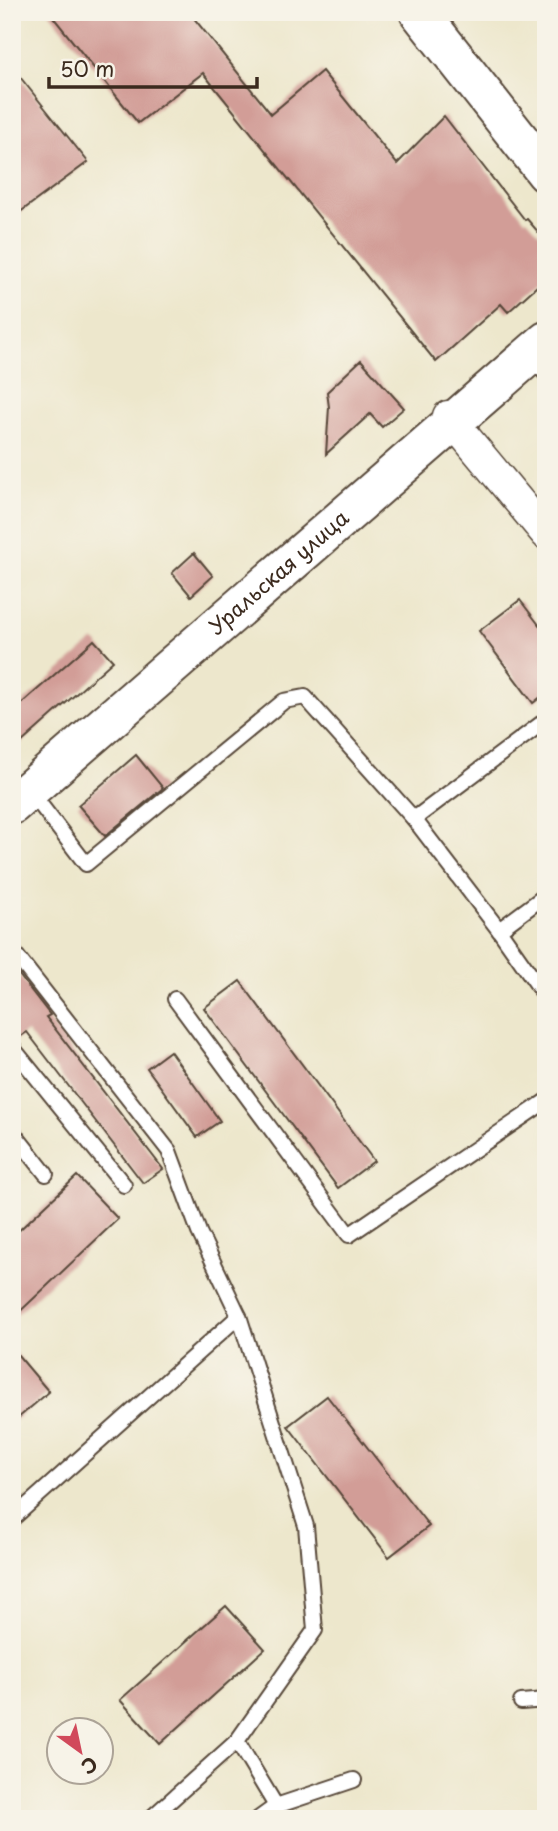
<svg xmlns="http://www.w3.org/2000/svg" width="558" height="1831" font-family="'Playpen Sans',sans-serif">
<style>
.building{fill:#d29d97}
.lines{fill:none;stroke-linecap:round;stroke-linejoin:round}
.lane-casing{stroke:#564638;stroke-width:18}
.street-casing{stroke:#564638;stroke-width:33}
.secondary-casing{stroke:#564638;stroke-width:42}
.lane{stroke:#fff;stroke-width:14}
.street{stroke:#fff;stroke-width:30}
.secondary{stroke:#fff;stroke-width:38}
.labels{text-anchor:middle;stroke-width:5;stroke-linejoin:round;paint-order:stroke}
.street-label{font-size:21px;fill:#3b2a1e;stroke:#f7f3e8}
</style>
<rect width="100%" height="100%" fill="#f7f3e8"/>
<filter id="ink" filterUnits="userSpaceOnUse"><feTurbulence type="fractalNoise" baseFrequency=".0143" numOctaves="2"/><feDisplacementMap in="SourceGraphic" scale="14" xChannelSelector="R" yChannelSelector="G"/><feConvolveMatrix kernelMatrix="1 2 1 2 8 2 1 2 1" color-interpolation-filters="sRGB"/></filter>
<filter id="wash" filterUnits="userSpaceOnUse"><feTurbulence type="fractalNoise" baseFrequency=".00686" numOctaves="4" result="noise"/><feDisplacementMap in="SourceGraphic" scale="28" xChannelSelector="R" yChannelSelector="G"/><feGaussianBlur stdDeviation="1.57" result="paint"/><feColorMatrix in="noise" values="0 0 0 0 0 0 0 0 0 0 0 0 0 0 0 0 0 1.4 0 .05"/><feComposite in="paint" operator="in"/></filter>
<g filter="url(#wash)">
<rect width="100%" height="100%" fill="#ede7cc"/>
<g id="blocks">
<g class="building">
<polygon points="49,12 189,12 271,114 322,71 397,164 444,116 525,220 527,219 546,241 546,278 508,312 501,304 436,362 203,73 138,123"/>
<polygon points="12,67 88,162 12,218"/>
<polygon points="361,360 404,408 382,427 370,414 326,454 329,407 327,392"/>
<polygon points="194,553 213,576 191,596 172,573"/>
<polygon points="520,600 546,634 546,693 533,703 479,631"/>
<polygon points="94,640 113,661 12,751 12,712"/>
<polygon points="136,755 163,788 105,836 78,805"/>
<polygon points="12,966 50,1015 46,1017 163,1169 143,1183 27,1032 17,1039 12,1038"/>
<polygon points="240,981 374,1161 338,1188 204,1008"/>
<polygon points="170,1051 220,1121 197,1137 147,1068"/>
<polygon points="77,1176 118,1219 12,1319 12,1237"/>
<polygon points="12,1348 49,1392 12,1423"/>
<polygon points="327,1396 429,1526 389,1557 288,1426"/>
<polygon points="226,1606 265,1649 160,1744 120,1700"/>
</g>
</g>
</g>
<g filter="url(#ink)">
<use href="#blocks" fill-opacity="0" stroke="#564638" stroke-width="2"/>
<g class="lines">
<defs>
<g id="lane">
<polyline points="531,356 546,374"/>
<polyline points="30,791 86,864 284,701 305,697 414,819 499,930 546,997"/>
<polyline points="414,819 546,720"/>
<polyline points="499,930 546,895"/>
<polyline points="12,950 169,1151 199,1232 239,1316 306,1526 315,1630 237,1741"/>
<polyline points="175,999 349,1235 546,1101"/>
<polyline points="12,1047 124,1185"/>
<polyline points="12,1131 46,1174"/>
<polyline points="12,1519 239,1316"/>
<polyline points="521,1702 546,1700"/>
<polyline points="150,1819 237,1741 276,1806 354,1780"/>
<polyline points="258,1819 276,1806"/>
</g>
<polyline id="street" points="448,416 546,534"/>
<g id="secondary">
<polyline points="419,12 546,173"/>
<path id="s1" d="M 12,805 L 546,341"/>
</g>
</defs>
<use href="#lane" class="lane-casing"/>
<use href="#street" class="street-casing"/>
<use href="#secondary" class="secondary-casing"/>
<use href="#lane" class="lane"/>
<use href="#street" class="street"/>
<use href="#secondary" class="secondary"/>
</g>
</g>
<g class="labels">
<g class="street-label">
<text dy="7" stroke="none"><textPath href="#s1" startOffset="354">Уральская улица</textPath></text>
</g>
</g>
<rect width="558" height="1831" fill="none" stroke="#f7f3e8" stroke-width="42"/>
<g transform="translate(80 1751) rotate(147)"><circle r="33" fill="#f7f3e8" stroke="#aca397" stroke-width="2"/>
<path d="M0-5L12 26L0 18L-12 26Z" fill="#d1495b"/>
<text y="-10" font-size="19" font-weight="bold" text-anchor="middle" fill="#3b2a1e">С</text>
</g>
<path d="M49 77v10h208v-10" fill="none" stroke="#3b2a1e" stroke-width="3.5"/>
<text x="60" y="77" font-size="21" fill="#3b2a1e" stroke="#f7f3e8" stroke-width="5" paint-order="stroke">50 m</text>
</svg>
